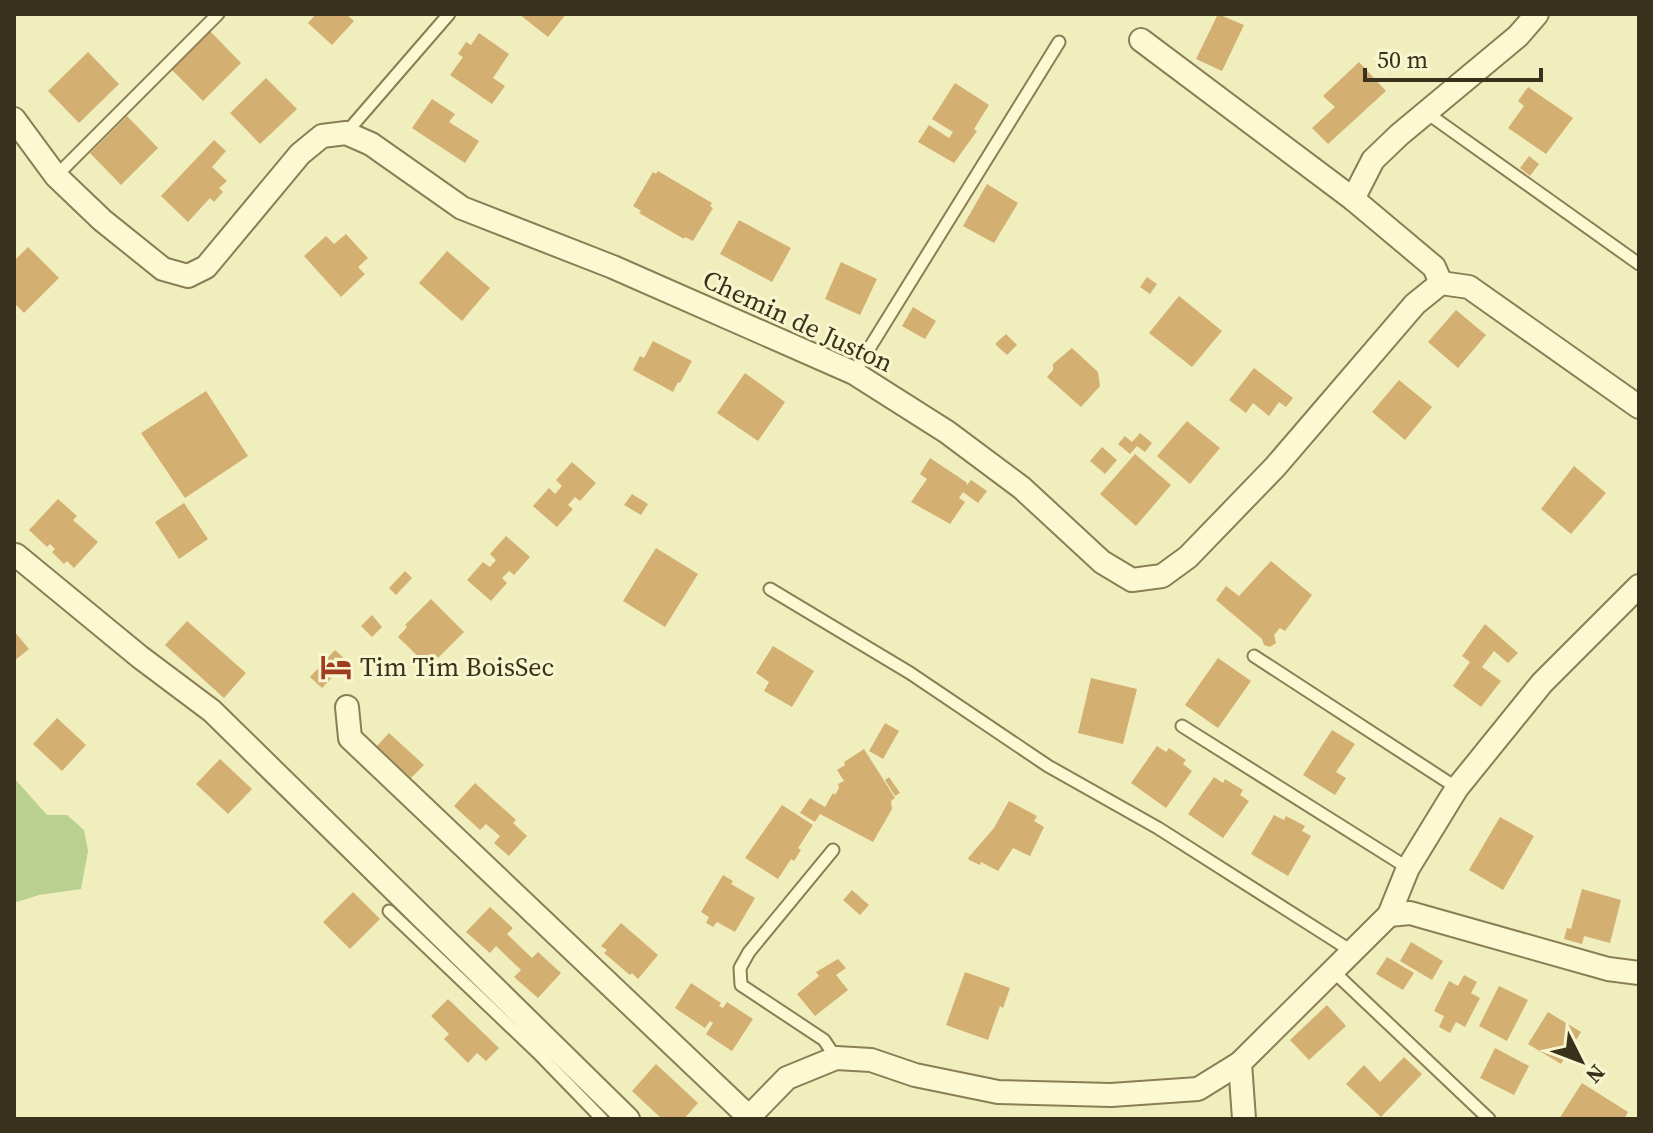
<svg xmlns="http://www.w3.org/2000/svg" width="1653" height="1133" font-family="'Source Serif 4',serif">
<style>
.green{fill:#bad091}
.building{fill:#d3b071}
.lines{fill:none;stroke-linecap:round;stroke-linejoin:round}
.service-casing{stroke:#8b7e55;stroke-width:15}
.minor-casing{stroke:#8b7e55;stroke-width:26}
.service{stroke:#fcf9d2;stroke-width:11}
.minor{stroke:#fcf9d2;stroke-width:22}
.labels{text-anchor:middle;stroke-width:6;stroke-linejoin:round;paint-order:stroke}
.street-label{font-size:26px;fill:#39311b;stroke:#f8f6ce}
.poi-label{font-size:26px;fill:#39311b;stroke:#f8f6ce;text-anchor:start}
</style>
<rect width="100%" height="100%" fill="#f1eebe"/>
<polygon class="green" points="14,778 47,815 67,815 84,830 88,851 81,889 39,895 14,903"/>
<g class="building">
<polygon points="316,14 346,14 354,21 332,45 308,23"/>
<polygon points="519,14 566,14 548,37"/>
<polygon points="1218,14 1244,25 1222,71 1196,59"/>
<polygon points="209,30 241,63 203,101 170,68"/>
<polygon points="479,33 509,54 493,78 505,86 492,104 450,75 463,57 458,54 466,42 471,45"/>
<polygon points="88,52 119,84 79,123 48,91"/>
<polygon points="1359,62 1386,91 1328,144 1312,128 1335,107 1323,96"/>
<polygon points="266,78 297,109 260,144 230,113"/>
<polygon points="955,83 989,105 974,129 977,131 954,163 918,142 929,125 949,138 953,132 932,119"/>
<polygon points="1528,87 1573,118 1546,154 1508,128 1524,106 1518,101"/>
<polygon points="432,99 455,114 449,122 479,141 465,163 412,128"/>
<polygon points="127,116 158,148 121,185 90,153"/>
<polygon points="214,140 226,151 212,167 227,181 219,188 223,192 214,202 210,198 188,222 161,196"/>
<polygon points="1529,156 1539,164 1530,176 1520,168"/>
<polygon points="658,171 712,203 710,206 713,208 693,241 685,237 684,239 639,213 641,211 633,206 653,172 656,174"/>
<polygon points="987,184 1018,203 994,243 963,226"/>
<polygon points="739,220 791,248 772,282 720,254"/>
<polygon points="346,234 368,258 358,267 365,274 341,297 304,256 326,236 334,244"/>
<polygon points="28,247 59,278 24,313 14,303 14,261"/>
<polygon points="447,251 490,288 462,321 419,283"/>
<polygon points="841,262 877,279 860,315 825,299"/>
<polygon points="1147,277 1157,284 1150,294 1140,287"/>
<polygon points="1179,296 1222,331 1192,367 1149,333"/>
<polygon points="913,307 936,321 925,339 902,326"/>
<polygon points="1456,310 1486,335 1458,368 1428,342"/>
<polygon points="1006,334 1017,345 1007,355 995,344"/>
<polygon points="653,341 692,361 680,383 678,382 673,392 633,370 640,356 644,358"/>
<polygon points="1072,348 1098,372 1100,386 1081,407 1047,377 1053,370 1053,364"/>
<polygon points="1254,368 1293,398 1286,407 1279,402 1269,416 1253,403 1246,413 1229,400"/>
<polygon points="745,373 785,402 758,441 717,413"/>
<polygon points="1399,380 1432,407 1405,440 1372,412"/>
<polygon points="206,391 248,456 185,498 141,433"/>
<polygon points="1187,421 1220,448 1190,484 1157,456"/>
<polygon points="1140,433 1152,443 1145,452 1137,446 1130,454 1118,444 1125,436 1132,442"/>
<polygon points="1102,447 1117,460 1105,474 1090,461"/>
<polygon points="1135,454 1171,485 1136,526 1100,494"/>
<polygon points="930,458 966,482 967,485 971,480 987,491 978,503 963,492 959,498 965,502 950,524 911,502 927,479 920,474"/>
<polygon points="572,462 596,483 580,501 575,497 568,505 573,509 557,527 533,506 549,488 555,494 562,486 556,480"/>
<polygon points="1574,466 1606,493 1571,534 1541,509"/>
<polygon points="632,494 648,504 641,515 624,505"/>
<polygon points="58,499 77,516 73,520 98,542 74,568 67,561 64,564 52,552 55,549 50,544 47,547 29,530"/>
<polygon points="184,503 208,539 179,559 155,522"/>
<polygon points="506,536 530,557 514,575 509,571 502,578 507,583 491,601 467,580 483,562 490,567 496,560 490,554"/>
<polygon points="656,548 698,574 665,627 623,601"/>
<polygon points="1271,561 1312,595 1285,631 1280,628 1274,635 1276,643 1270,647 1264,645 1262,639 1216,600 1226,586 1239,596"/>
<polygon points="405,571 412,578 396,595 389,588"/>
<polygon points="431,599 464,632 438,658 435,654 426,664 398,637 407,627 405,625"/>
<polygon points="372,615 382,627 372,637 361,626"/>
<polygon points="187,621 246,673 224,698 165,645"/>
<polygon points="1485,624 1518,653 1508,663 1494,651 1482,667 1501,681 1481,707 1453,686 1470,662 1462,656"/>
<polygon points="14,631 29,649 14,661"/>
<polygon points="773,646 814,671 792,707 764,691 769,682 756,673"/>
<polygon points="335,650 347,661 322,688 310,677"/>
<polygon points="1218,658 1251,681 1218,728 1185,705"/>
<polygon points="1091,678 1137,689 1123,744 1078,733"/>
<polygon points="57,718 86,745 62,771 33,744"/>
<polygon points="885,723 899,731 883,759 869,751"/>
<polygon points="1332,730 1355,744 1336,772 1346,778 1335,795 1303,775"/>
<polygon points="389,733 424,765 411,778 377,746"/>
<polygon points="1157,746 1166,752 1169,748 1186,760 1183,764 1192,771 1166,808 1131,783"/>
<polygon points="864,749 895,798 891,801 892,809 873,842 820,814 815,822 800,813 810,798 825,807 833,793 835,795 839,788 838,784 844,781 837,770 845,765 844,762"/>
<polygon points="220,759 252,789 228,814 196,784"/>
<polygon points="889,777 900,793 895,796 885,780"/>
<polygon points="1214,777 1223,783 1225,779 1243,790 1240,795 1249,801 1223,838 1188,814"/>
<polygon points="475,783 516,820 513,823 527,836 509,856 494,843 500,836 486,824 480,830 454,806"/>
<polygon points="1009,801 1037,816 1034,821 1044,827 1030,856 1013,848 998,871 981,862 980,865 969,860 968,858 994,828"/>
<polygon points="782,805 813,825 798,848 801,850 794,861 791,859 778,879 745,858"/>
<polygon points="1274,815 1284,820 1286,816 1305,826 1302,831 1311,836 1288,876 1251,854"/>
<polygon points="1500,817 1534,836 1503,890 1469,870"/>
<polygon points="723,875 733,881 731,884 755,898 735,932 717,922 713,927 706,923 709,917 701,912"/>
<polygon points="1582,889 1621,900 1610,943 1584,936 1582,944 1564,939 1567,928 1571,929"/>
<polygon points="852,890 869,905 860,915 843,900"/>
<polygon points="353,892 380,919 350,949 323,922"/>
<polygon points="490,907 513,928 507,934 532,958 538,952 561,973 538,998 514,977 521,970 496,946 490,953 466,932"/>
<polygon points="621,923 658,955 638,979 632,973 630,975 604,953 607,950 601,946"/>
<polygon points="1411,942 1443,961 1432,980 1400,961"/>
<polygon points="1387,957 1414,973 1403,990 1376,974"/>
<polygon points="838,959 846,968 836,975 848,990 815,1016 797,994 819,976 816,972"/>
<polygon points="965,972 1010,988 1003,1008 1000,1006 988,1040 946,1025"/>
<polygon points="1464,975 1477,982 1471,993 1480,998 1465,1027 1456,1022 1450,1033 1439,1027 1444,1016 1434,1011 1449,981 1458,986"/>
<polygon points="691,983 721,1003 719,1006 723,1008 727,1002 753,1019 732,1051 706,1034 713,1023 710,1021 705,1028 675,1008"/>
<polygon points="1499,986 1528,1000 1507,1041 1479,1026"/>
<polygon points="448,999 499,1048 486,1061 477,1053 468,1063 444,1039 449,1034 431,1016"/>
<polygon points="1327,1005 1346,1026 1309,1060 1290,1040"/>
<polygon points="1548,1012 1581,1032 1561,1064 1528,1044"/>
<polygon points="1495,1048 1529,1066 1514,1095 1480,1078"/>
<polygon points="1404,1057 1422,1074 1381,1117 1346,1084 1364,1065 1380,1082"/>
<polygon points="656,1064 698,1103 684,1119 662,1119 632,1091"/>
<polygon points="1582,1083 1628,1112 1624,1119 1559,1119"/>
</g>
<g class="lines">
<defs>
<g id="service">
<polyline points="1427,113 1639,264"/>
<polyline points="346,133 449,14"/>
<polyline points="56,176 218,14"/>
<polyline points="854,373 1059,42"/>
<polyline points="770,589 910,673 1048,766 1158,828 1353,952"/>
<polyline points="1254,656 1457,788"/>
<polyline points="1182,726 1408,868"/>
<polyline points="833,850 749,952 740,968 741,985 824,1040 836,1058"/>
<polyline points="389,911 538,1053 602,1119"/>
<polyline points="1334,972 1489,1119"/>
</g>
<g id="minor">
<polyline points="1141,40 1353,199 1434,267 1441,283"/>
<polyline points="14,119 56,176 102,220 163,269 188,276 206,267 300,154 322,136 346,133 371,144 462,208 613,267 854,373 947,432 1022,488 1102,562 1132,580 1162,576 1188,557 1275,467 1415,304 1441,283 1469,287 1639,407"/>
<polyline points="1353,199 1373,160 1399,135 1518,36 1537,14"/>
<polyline points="16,555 140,657 212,711 628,1119"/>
<polyline points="347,707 350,738 749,1117"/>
<polyline points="1389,915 1410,913 1608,969 1639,973"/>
<polyline points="1240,1063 1244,1119"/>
<polyline points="747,1119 787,1078 836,1058 871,1060 915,1075 998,1092 1111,1095 1198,1089 1240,1063 1389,915 1408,868 1457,788 1542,683 1639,586"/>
</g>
</defs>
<use href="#service" class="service-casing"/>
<use href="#minor" class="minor-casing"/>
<use href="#service" class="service"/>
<use href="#minor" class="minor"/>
</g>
<defs>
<symbol id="hotel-bare" viewBox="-9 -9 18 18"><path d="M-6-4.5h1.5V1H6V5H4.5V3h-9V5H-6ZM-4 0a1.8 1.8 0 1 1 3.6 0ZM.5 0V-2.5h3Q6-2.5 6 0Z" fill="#9f3d20" stroke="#f8f6ce" stroke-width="2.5" paint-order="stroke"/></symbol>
</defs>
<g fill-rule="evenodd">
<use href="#hotel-bare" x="314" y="645" width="44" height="44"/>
</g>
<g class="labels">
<g class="street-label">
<text transform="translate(798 321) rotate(25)" y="9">Chemin de Juston</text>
</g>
<g class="poi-label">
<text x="360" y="676">Tim Tim BoisSec</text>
</g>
</g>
<rect width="1653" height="1133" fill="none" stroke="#39311b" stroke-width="32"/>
<g transform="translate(1581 1061) rotate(132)" stroke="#f8f6ce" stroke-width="6" paint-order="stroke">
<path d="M0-6L14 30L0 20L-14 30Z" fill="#39311b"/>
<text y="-12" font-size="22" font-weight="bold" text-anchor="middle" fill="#39311b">N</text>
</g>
<path d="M1365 68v12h176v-12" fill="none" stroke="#39311b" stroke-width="4"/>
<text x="1377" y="68" font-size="24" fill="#39311b" stroke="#f8f6ce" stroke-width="6" paint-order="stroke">50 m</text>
</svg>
